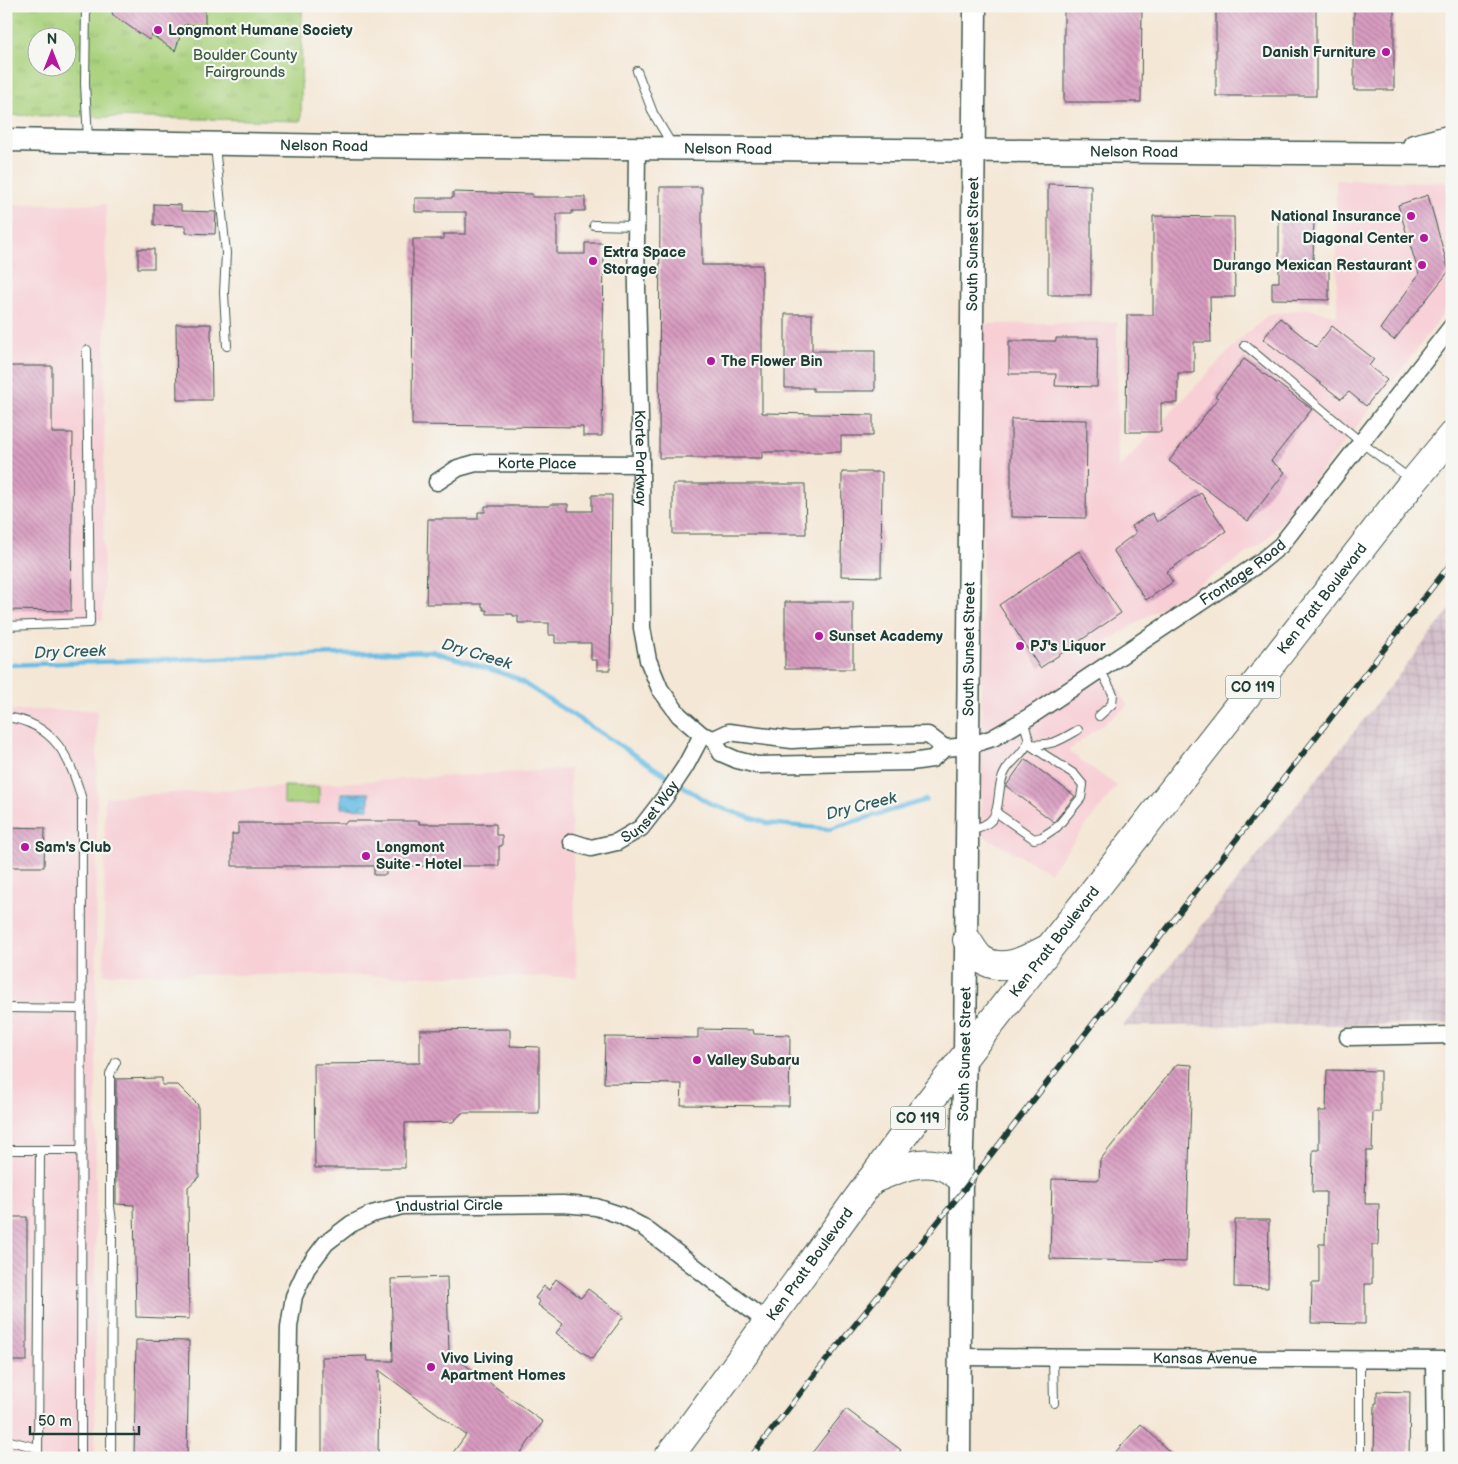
<svg xmlns="http://www.w3.org/2000/svg" width="1458" height="1464" font-family="'Balsamiq Sans',sans-serif">
<style>
.built{fill:#f7cfd5}
.industrial{fill:url(#industrial-grid)}
.grass{fill:#a9d17c;stroke:#648758}
.park{fill:url(#park-tufts);stroke:#648758;fill-rule:evenodd}
.water{fill:url(#water-waves);stroke:#427c8c}
.lines{fill:none;stroke-linecap:round;stroke-linejoin:round}
.stream{stroke:#66bce3;stroke-width:4.5}
.building{fill:url(#building-back-hatch)}
.lane-casing{stroke:#3f564c;stroke-width:10}
.street-casing{stroke:#3f564c;stroke-width:19}
.secondary-casing{stroke:#3f564c;stroke-width:25}
.highway-casing{stroke:#3f564c;stroke-width:30}
.lane{stroke:#fff;stroke-width:8}
.street{stroke:#fff;stroke-width:16}
.secondary{stroke:#fff;stroke-width:22}
.highway{stroke:#fff;stroke-width:28}
.rail-casing{stroke:#1f3d34;stroke-width:5.5}
.rail{stroke:#f6f6f2;stroke-width:4;stroke-dasharray:11;stroke-linecap:butt}
.poi-dot{fill:#b5179e;stroke:#f6f6f2;stroke-width:2}
.labels{text-anchor:middle;stroke-width:4.5;stroke-linejoin:round;paint-order:stroke}
.shield{fill:#f6f6f2;stroke:#60746d;stroke-width:1}
.shield-label{font-size:14px;font-weight:bold;fill:#1f3d34}
.poi-label{font-size:15px;font-weight:bold;fill:#1f3d34;stroke:#f6f6f2;text-anchor:start}
.park-label{font-size:15px;fill:#3b5b42;stroke:#f6f6f2}
.street-label{font-size:15px;fill:#1f3d34;stroke:#f6f6f2}
.water-label{font-size:16px;font-style:italic;fill:#315d60;stroke:#f6f6f2}
</style>
<defs>
<pattern id="industrial-grid" width="8" height="8" patternUnits="userSpaceOnUse" patternTransform="scale(1.25)"><rect width="8" height="8" fill="#d2bdc8"/><path d="M0 4h8M4 0v8" fill="none" stroke="#b4a3ac"/></pattern>
<pattern id="park-tufts" width="24" height="20" patternUnits="userSpaceOnUse" patternTransform="scale(1.25)"><rect width="24" height="20" fill="#a9d17c"/><path d="M3 7l-1-3M5 7V3M7 7l1-3M15 17l-1-3M17 17v-4M19 17l1-3" fill="none" stroke="#91b46c"/></pattern>
<pattern id="water-waves" width="16" height="10" patternUnits="userSpaceOnUse" patternTransform="scale(1.25)"><rect width="16" height="10" fill="#66bce3"/><path d="M0 5q4-4 8 0t8 0" fill="none" stroke="#539ab9"/></pattern>
<pattern id="building-back-hatch" width="6" height="6" patternUnits="userSpaceOnUse" patternTransform="scale(1.25)"><rect width="6" height="6" fill="#d89bc0"/><path d="M-1 5l2 2M0 0l6 6M5-1l2 2" fill="none" stroke="#af809d"/></pattern>
</defs>
<rect width="100%" height="100%" fill="#f6f6f2"/>
<filter id="ink" filterUnits="userSpaceOnUse"><feTurbulence type="fractalNoise" baseFrequency=".02" numOctaves="2"/><feDisplacementMap in="SourceGraphic" scale="10" xChannelSelector="R" yChannelSelector="G"/><feConvolveMatrix kernelMatrix="1 2 1 2 8 2 1 2 1" color-interpolation-filters="sRGB"/></filter>
<filter id="wash" filterUnits="userSpaceOnUse"><feTurbulence type="fractalNoise" baseFrequency=".0096" numOctaves="4" result="noise"/><feDisplacementMap in="SourceGraphic" scale="20" xChannelSelector="R" yChannelSelector="G"/><feGaussianBlur stdDeviation="1.12" result="paint"/><feColorMatrix in="noise" values="0 0 0 0 0 0 0 0 0 0 0 0 0 0 0 0 0 1.4 0 .05"/><feComposite in="paint" operator="in"/></filter>
<g filter="url(#wash)">
<rect width="100%" height="100%" fill="#f4e7d5"/>
<g class="built">
<polygon points="1336,180 1446,182 1452,207 1452,298 1439,320 1391,384 1266,540 1213,576 1099,646 1127,706 1068,751 1117,786 1050,872 981,835 983,324 1117,322 1118,469 1240,339 1268,315 1306,308 1337,316"/>
<polygon points="6,204 106,204 103,620 6,620"/>
<polygon points="6,710 97,710 95,1458 6,1458"/>
<polygon points="570,769 577,977 104,974 105,797"/>
</g>
<polygon class="industrial" points="1452,607 1452,1024 1123,1026"/>
<polygon class="grass" points="284,786 319,787 319,804 284,804"/>
<path class="park" d="M 6,6 L 302,6 L 301,121 L 6,115 ZM 38,38 L 68,38 L 68,68 L 38,68 Z"/>
<polygon class="water" points="341,793 369,793 369,809 341,808"/>
<g class="lines">
<polyline class="stream" points="6,665 432,651 514,677 712,805 767,823 829,829 926,800"/>
</g>
<g id="blocks">
<g class="building">
<polygon points="110,6 205,6 205,25 184,25 175,51 152,35 149,40 113,15"/>
<polygon points="1064,6 1142,6 1141,102 1064,102"/>
<rect x="1216" y="6" width="100" height="90"/>
<rect x="1354" y="6" width="40" height="84"/>
<polygon points="1048,184 1091,185 1091,295 1048,295"/>
<polygon points="660,187 702,187 702,265 762,265 762,413 873,415 873,436 841,436 841,452 762,452 762,458 659,458"/>
<polygon points="453,192 532,194 532,197 585,197 585,211 572,211 572,214 557,214 557,254 585,254 585,243 604,243 602,436 583,436 583,427 412,425 413,239 444,239 444,234 466,234 466,212 415,212 415,198 453,198"/>
<polygon points="1428,195 1449,271 1394,340 1380,329 1419,274 1398,205"/>
<polygon points="154,204 181,205 181,211 216,212 215,234 186,233 186,226 154,225"/>
<polygon points="1153,216 1234,217 1235,297 1210,297 1211,342 1194,342 1194,373 1178,373 1178,403 1161,403 1161,432 1126,432 1127,315 1153,315"/>
<polygon points="1279,216 1314,217 1313,263 1329,263 1329,300 1272,299 1272,282 1279,282"/>
<rect x="138" y="249" width="16" height="19"/>
<polygon points="785,314 812,314 812,351 875,351 875,391 813,391 813,388 785,388"/>
<polygon points="1280,318 1316,347 1332,326 1374,359 1369,366 1387,380 1366,406 1349,392 1341,399 1263,339"/>
<polygon points="176,324 211,324 212,400 177,400"/>
<polygon points="1056,338 1098,338 1097,387 1055,386 1056,374 1009,374 1009,341 1056,341"/>
<polygon points="1244,359 1312,409 1271,461 1285,472 1248,521 1169,461 1218,398 1215,396"/>
<polygon points="6,366 52,366 52,433 73,433 71,611 6,610"/>
<polygon points="1011,419 1087,420 1086,518 1011,517"/>
<polygon points="842,472 882,472 881,577 841,576"/>
<polygon points="673,484 805,484 806,534 673,534"/>
<polygon points="1201,493 1226,531 1166,572 1173,582 1146,600 1113,550 1136,533 1132,526 1152,513 1157,522"/>
<polygon points="592,495 612,495 610,670 597,670 597,660 591,660 591,643 555,643 555,635 549,635 549,623 518,623 518,616 513,616 513,614 487,614 487,610 484,610 484,607 482,607 482,604 426,604 428,519 478,519 478,512 485,512 485,506 550,506 550,504 568,504 568,511 592,511"/>
<polygon points="1079,551 1121,613 1040,668 999,605"/>
<rect x="785" y="602" width="68" height="67"/>
<polygon points="1025,759 1075,796 1054,822 1006,786"/>
<polygon points="346,821 419,821 419,824 496,824 496,835 502,835 502,846 499,846 499,866 386,866 386,875 374,875 374,866 232,866 232,834 238,834 238,823 346,823"/>
<polygon points="6,827 45,828 44,867 6,867"/>
<polygon points="510,1029 510,1046 539,1047 539,1113 462,1113 453,1122 405,1123 405,1168 315,1168 314,1064 420,1063 420,1030"/>
<polygon points="698,1029 753,1030 754,1034 790,1035 789,1106 681,1105 682,1084 604,1083 605,1037 698,1038"/>
<polygon points="1177,1064 1192,1065 1186,1262 1050,1259 1052,1179 1099,1180 1100,1160"/>
<polygon points="1327,1070 1380,1071 1380,1112 1373,1112 1372,1151 1366,1151 1365,1204 1379,1204 1378,1245 1372,1245 1372,1284 1365,1284 1365,1324 1311,1323 1312,1283 1319,1283 1319,1244 1325,1244 1326,1192 1312,1192 1313,1150 1319,1150 1319,1111 1326,1111"/>
<polygon points="162,1078 162,1085 178,1085 198,1105 199,1177 188,1187 189,1319 136,1317 134,1205 116,1204 116,1079"/>
<rect x="6" y="1217" width="21" height="144"/>
<polygon points="1235,1220 1269,1220 1268,1288 1234,1287"/>
<polygon points="447,1277 449,1353 543,1422 517,1458 449,1458 466,1435 379,1370 378,1458 322,1458 322,1357 367,1356 368,1361 393,1361 391,1279"/>
<polygon points="556,1279 581,1298 588,1289 624,1316 592,1359 556,1333 563,1324 538,1305 540,1301 535,1298 544,1286 549,1290"/>
<polygon points="136,1340 189,1341 187,1458 134,1458"/>
<polygon points="1377,1391 1410,1392 1409,1458 1374,1458 1375,1403 1377,1403"/>
<polygon points="846,1409 901,1450 895,1458 808,1458"/>
<polygon points="1141,1424 1176,1458 1110,1458"/>
</g>
</g>
</g>
<g filter="url(#ink)">
<use href="#blocks" fill-opacity="0" stroke="#3f564c" stroke-width="1"/>
<g class="lines">
<defs>
<g id="lane">
<polyline points="86,6 85,84 88,139"/>
<polyline points="637,71 653,113 672,145"/>
<polyline points="215,146 226,253 224,293 227,346"/>
<polyline points="594,225 636,226"/>
<polyline points="1245,345 1362,443 1410,479"/>
<polyline points="6,626 90,623 87,350"/>
<polyline points="1099,716 1112,704 1113,694 1100,669"/>
<path d="M 6,717 C 54,723 71,758 82,800 L 81,1458"/>
<path d="M 1030,744 C 1052,746 1059,741 1078,730"/>
<polyline points="997,813 1034,839 1042,837 1057,827 1081,798 1083,785 1074,774 1028,744"/>
<path d="M 970,829 C 1010,824 991,794 1006,770 C 1013,759 1025,753 1029,740 L 1023,720"/>
<polyline points="6,1008 82,1009"/>
<polyline points="6,1150 82,1150"/>
<polyline points="1053,1358 1054,1403"/>
<polyline points="6,1440 38,1448"/>
<polyline points="38,1458 40,1150"/>
<polyline points="111,1458 112,1222 110,1206 110,1074 116,1062"/>
<polyline points="1360,1458 1360,1359"/>
</g>
<g id="street">
<path id="s1" d="M 637,149 L 636,244 L 641,461 L 642,628 L 648,660 L 660,689 L 679,715 L 702,735 L 714,739 L 729,732 L 792,740 L 865,736 L 928,735 L 945,748"/>
<path id="s2" d="M 437,482 L 458,468 L 476,463 L 641,464"/>
<path id="s3" d="M 714,739 L 721,753 L 737,760 L 757,765 L 911,762 L 932,759 L 945,748 L 968,746 L 993,738 L 1029,717 L 1258,564 L 1281,545 L 1452,326"/>
<path id="s4" d="M 572,842 L 591,848 L 617,842 L 641,828 L 665,797 L 685,767 L 702,735"/>
<polyline points="1348,1037 1452,1035"/>
<path id="s5" d="M 959,1357 L 1452,1360"/>
<polyline points="1434,1360 1435,1458"/>
<path id="s6" d="M 287,1458 L 289,1327 L 294,1296 L 307,1268 L 326,1243 L 351,1224 L 372,1214 L 402,1206 L 563,1204 L 596,1207 L 620,1215 L 643,1227 L 768,1323"/>
</g>
<g id="secondary">
<path id="s7" d="M 6,140 L 340,146 L 1452,154"/>
<polyline points="1414,146 1452,136"/>
<path id="s8" d="M 959,1458 L 961,1178 L 965,1056 L 975,6"/>
</g>
<g id="highway">
<path d="M 967,940 C 971,946 975,954 981,959 C 1003,974 1027,959 1047,949"/>
<path d="M 871,1180 C 894,1171 920,1157 945,1167 C 950,1169 956,1174 961,1178"/>
<path id="s9" d="M 668,1458 C 753,1344 834,1229 919,1115 L 1413,482 L 1452,435"/>
</g>
</defs>
<use href="#lane" class="lane-casing"/>
<use href="#street" class="street-casing"/>
<use href="#secondary" class="secondary-casing"/>
<use href="#highway" class="highway-casing"/>
<use href="#lane" class="lane"/>
<use href="#street" class="street"/>
<use href="#secondary" class="secondary"/>
<use href="#highway" class="highway"/>
<defs>
<polyline id="rail" points="750,1458 820,1368 962,1192 1452,562"/>
</defs>
<use href="#rail" class="rail-casing"/>
<use href="#rail" class="rail"/>
</g>
</g>
<g class="poi-dot">
<circle cx="158" cy="30" r="5"/>
<circle cx="1386" cy="52" r="5"/>
<circle cx="1411" cy="216" r="5"/>
<circle cx="1424" cy="238" r="5"/>
<circle cx="593" cy="261" r="5"/>
<circle cx="1422" cy="265" r="5"/>
<circle cx="711" cy="361" r="5"/>
<circle cx="819" cy="636" r="5"/>
<circle cx="1020" cy="646" r="5"/>
<circle cx="25" cy="847" r="5"/>
<circle cx="366" cy="856" r="5"/>
<circle cx="697" cy="1060" r="5"/>
<circle cx="431" cy="1367" r="5"/>
</g>
<g class="labels">
<g class="shield">
<rect x="1225.5" y="675.5" width="55" height="23" rx="4"/>
<rect x="890.5" y="1106.5" width="55" height="23" rx="4"/>
</g>
<g class="shield-label">
<text x="1253" y="692">CO 119</text>
<text x="918" y="1123">CO 119</text>
</g>
<g class="poi-label">
<text x="168" y="35">Longmont Humane Society</text>
<text x="1376" y="57" text-anchor="end">Danish Furniture</text>
<text x="1401" y="221" text-anchor="end">National Insurance</text>
<text x="1414" y="243" text-anchor="end">Diagonal Center</text>
<text x="603" y="257">Extra Space<tspan x="603" dy="17">Storage</tspan></text>
<text x="1412" y="270" text-anchor="end">Durango Mexican Restaurant</text>
<text x="721" y="366">The Flower Bin</text>
<text x="829" y="641">Sunset Academy</text>
<text x="1030" y="651">PJ's Liquor</text>
<text x="35" y="852">Sam's Club</text>
<text x="376" y="852">Longmont<tspan x="376" dy="17">Suite - Hotel</tspan></text>
<text x="707" y="1065">Valley Subaru</text>
<text x="441" y="1363">Vivo Living<tspan x="441" dy="17">Apartment Homes</tspan></text>
</g>
<g class="park-label">
<text x="245" y="60">Boulder County<tspan x="245" dy="17">Fairgrounds</tspan></text>
</g>
<g class="street-label">
<text dy="5" stroke="none"><textPath href="#s7" startOffset="318">Nelson Road</textPath></text>
<text dy="5" stroke="none"><textPath href="#s7" startOffset="722">Nelson Road</textPath></text>
<text dy="5" stroke="none"><textPath href="#s7" startOffset="1128">Nelson Road</textPath></text>
<text dy="5" stroke="none"><textPath href="#s8" startOffset="1214">South Sunset Street</textPath></text>
<text dy="5" stroke="none"><textPath href="#s1" startOffset="309">Korte Parkway</textPath></text>
<text dy="5" stroke="none"><textPath href="#s2" startOffset="105">Korte Place</textPath></text>
<text dy="5" stroke="none"><textPath href="#s3" startOffset="595">Frontage Road</textPath></text>
<text dy="5" stroke="none"><textPath href="#s9" startOffset="1080">Ken Pratt Boulevard</textPath></text>
<text dy="5" stroke="none"><textPath href="#s8" startOffset="809">South Sunset Street</textPath></text>
<text dy="5" stroke="none"><textPath href="#s4" startOffset="92">Sunset Way</textPath></text>
<text dy="5" stroke="none"><textPath href="#s9" startOffset="645">Ken Pratt Boulevard</textPath></text>
<text dy="5" stroke="none"><textPath href="#s8" startOffset="404">South Sunset Street</textPath></text>
<text dy="5" stroke="none"><textPath href="#s6" startOffset="358">Industrial Circle</textPath></text>
<text dy="5" stroke="none"><textPath href="#s9" startOffset="240">Ken Pratt Boulevard</textPath></text>
<text dy="5" stroke="none"><textPath href="#s5" startOffset="246">Kansas Avenue</textPath></text>
</g>
<g class="water-label">
<text transform="translate(70 651) rotate(-2)" y="6">Dry Creek</text>
<text transform="translate(477 653) rotate(17)" y="6">Dry Creek</text>
<text transform="translate(861 805) rotate(-14)" y="6">Dry Creek</text>
</g>
</g>
<rect width="1458" height="1464" fill="none" stroke="#f6f6f2" stroke-width="25"/>
<g transform="translate(52 52)"><circle r="24" fill="#f6f6f2" stroke="#a0aca6"/>
<path d="M0-4L9 19L0 12L-9 19Z" fill="#b5179e"/>
<text y="-8" font-size="14" font-weight="bold" text-anchor="middle" fill="#1f3d34">N</text>
</g>
<path d="M30 1426v8h109v-8" fill="none" stroke="#1f3d34" stroke-width="2.5"/>
<text x="38" y="1426" font-size="15" fill="#1f3d34" stroke="#f6f6f2" stroke-width="4" paint-order="stroke">50 m</text>
</svg>
